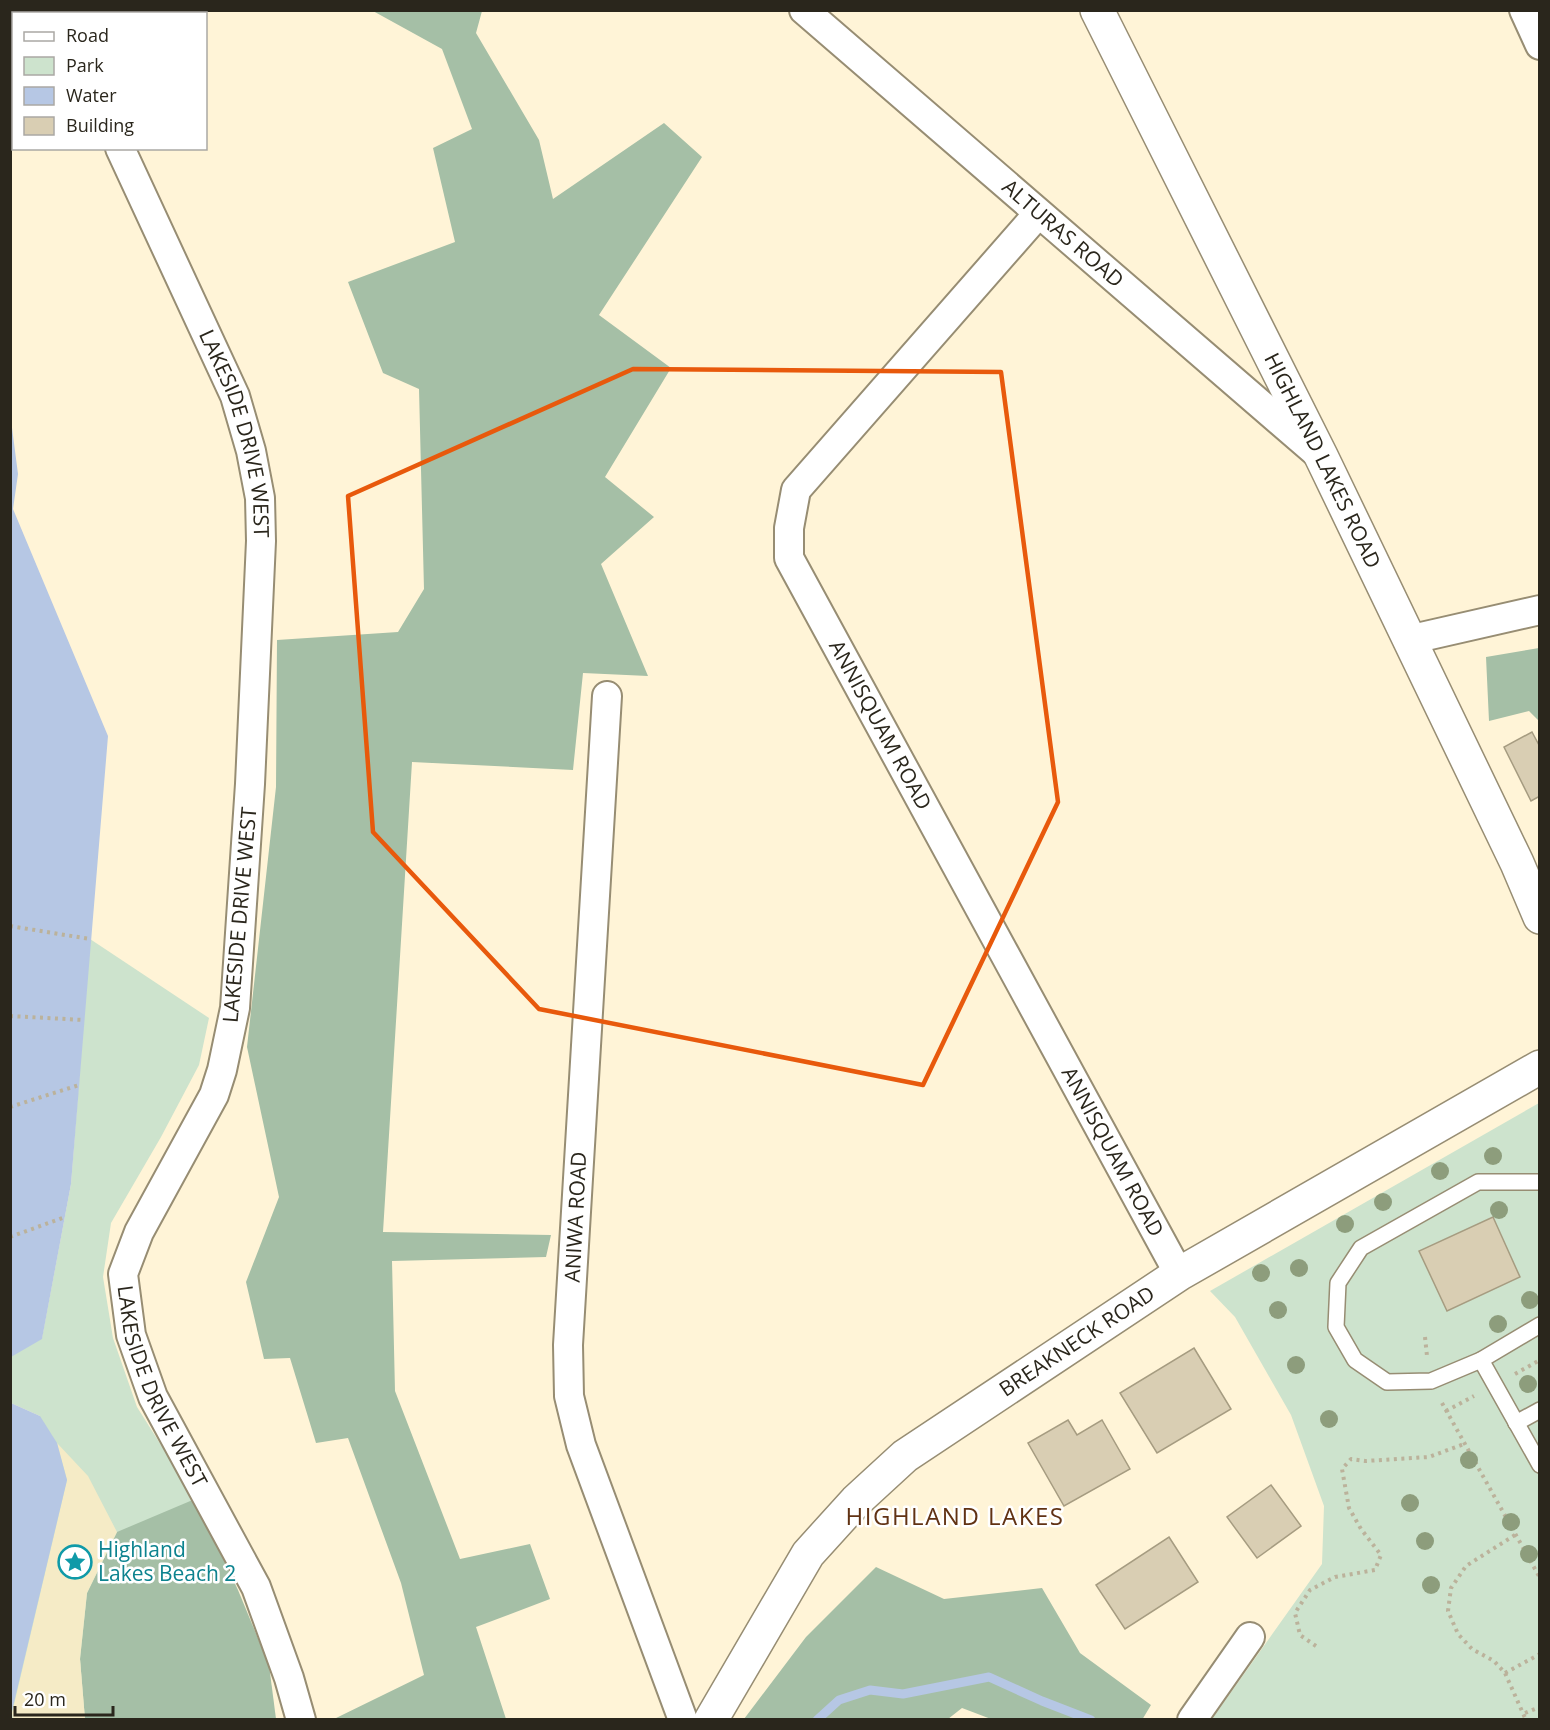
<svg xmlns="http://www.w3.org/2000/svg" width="1550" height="1730" font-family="'Open Sans',sans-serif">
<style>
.green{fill:#cde3cd}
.forest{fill:#a5bfa6}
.sand{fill:#f5ebc6}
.water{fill:#b6c7e4}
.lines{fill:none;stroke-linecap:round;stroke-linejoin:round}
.stream{stroke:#b6c7e4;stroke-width:9}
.building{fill:#d9ceb3;stroke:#a69c81;stroke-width:1.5}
.lane-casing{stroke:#978d73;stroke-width:18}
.street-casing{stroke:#978d73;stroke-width:32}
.secondary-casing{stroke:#978d73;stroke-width:36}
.path{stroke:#bbb29b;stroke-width:4;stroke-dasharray:3 4.5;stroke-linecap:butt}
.lane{stroke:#fff;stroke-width:15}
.street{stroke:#fff;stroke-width:28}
.secondary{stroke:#fff;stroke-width:33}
.tree{fill:#8d9d7c}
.marked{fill:none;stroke:#e8590c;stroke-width:4.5;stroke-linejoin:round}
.labels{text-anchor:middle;stroke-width:5;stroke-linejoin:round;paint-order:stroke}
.street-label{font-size:21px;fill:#2a261c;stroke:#fff}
.culture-label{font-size:21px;fill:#0d838f;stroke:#fff;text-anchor:start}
.quarter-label{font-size:24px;letter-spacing:1.5px;fill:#613213;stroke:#fff}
</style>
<rect width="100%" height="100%" fill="#fff4d7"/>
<g class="green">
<polygon points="90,939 209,1018 199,1065 161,1137 111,1223 103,1277 113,1338 137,1407 195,1499 80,1659 85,1719 11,1719 40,1416 11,1403 10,1357 42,1338 71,1184"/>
<polygon points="1539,1103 1539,1719 1212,1719 1322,1564 1324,1506 1291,1415 1235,1317 1210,1291"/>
</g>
<g class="forest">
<polygon points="373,11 482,11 476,33 539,140 553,199 664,123 702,157 599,315 671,368 605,477 654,517 601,564 648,676 583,673 573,770 412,762 383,1232 551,1235 546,1257 392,1261 395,1391 460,1559 530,1544 550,1599 476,1627 506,1719 334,1719 424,1675 401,1583 348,1438 316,1443 290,1358 264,1359 246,1282 279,1197 247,1047 276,787 277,640 398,632 424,589 419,389 383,373 348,282 455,242 433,148 472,129 442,49"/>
<polygon points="1539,648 1539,721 1529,711 1489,721 1486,657"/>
<polygon points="195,1499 238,1590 269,1665 276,1719 85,1720 80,1659 87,1593 117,1532"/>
<polygon points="876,1567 944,1599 1042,1588 1080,1653 1151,1705 1142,1720 991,1719 962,1708 948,1719 744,1719 806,1637"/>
</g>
<polygon class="sand" points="57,1443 88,1476 117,1532 87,1593 80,1659 85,1719 13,1719 12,1713 67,1480"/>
<g class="water">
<polygon points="11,420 18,474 13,509 108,736 71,1184 42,1339 11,1357"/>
<polygon points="11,1403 40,1416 57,1443 67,1480 11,1715"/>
</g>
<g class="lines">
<polyline class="stream" points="817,1720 839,1700 870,1690 903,1694 989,1677 1042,1701 1091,1720"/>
</g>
<g class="building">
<polygon points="1532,732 1540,747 1540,796 1531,801 1504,747"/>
<polygon points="1493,1217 1520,1277 1447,1311 1419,1251"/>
<polygon points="1194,1348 1231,1409 1157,1453 1120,1393"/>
<polygon points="1068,1420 1077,1435 1102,1420 1130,1469 1064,1506 1028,1443"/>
<polygon points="1271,1485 1301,1526 1257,1558 1227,1517"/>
<polygon points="1169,1537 1198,1582 1125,1629 1096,1585"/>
</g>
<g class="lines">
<defs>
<g id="lane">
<polyline points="1540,1182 1478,1182 1361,1248 1338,1283 1336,1327 1355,1360 1387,1382 1431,1381 1481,1360 1540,1325"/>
<polyline points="1481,1360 1540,1465"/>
<polyline points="1516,1423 1540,1410"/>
</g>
<g id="street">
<polyline points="62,10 63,14"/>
<path id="s1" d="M 804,10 L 1318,454"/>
<polyline points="1524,10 1540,45"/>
<path id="s2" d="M 120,148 L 235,396 L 251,451 L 260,498 L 261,541 L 250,784 L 235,1008 L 222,1070 L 214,1095 L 139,1232 L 123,1274 L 131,1335 L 153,1397 L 256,1587 L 289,1678 L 301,1720"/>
<path id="s3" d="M 1038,214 L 796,490 L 789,528 L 789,558 L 1179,1274"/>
<polyline points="1408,640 1540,610"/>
<polyline points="607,696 568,1345 569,1396 581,1445 683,1720"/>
<polyline points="1192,1720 1250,1637"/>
</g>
<g id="secondary">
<path id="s4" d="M 1097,10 L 1321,456 L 1517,863 L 1540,917"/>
<path id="s5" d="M 711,1720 L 808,1554 L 856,1501 L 905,1456 L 1179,1274 L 1540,1067"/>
</g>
</defs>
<use href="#lane" class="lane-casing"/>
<use href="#street" class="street-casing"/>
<use href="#secondary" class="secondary-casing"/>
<g class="path">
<polyline points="10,926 90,939"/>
<polyline points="10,1016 84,1020"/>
<polyline points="10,1107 79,1085"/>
<polyline points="10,1237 65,1217"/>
<polyline points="1425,1337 1427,1356"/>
<polyline points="1515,1374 1540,1360"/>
<polyline points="1442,1403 1540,1578"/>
<polyline points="1446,1411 1474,1396"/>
<polyline points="1515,1535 1466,1566 1451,1588 1448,1611 1458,1634 1472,1649 1494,1661 1505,1673 1526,1720"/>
<polyline points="1316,1646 1300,1635 1295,1613 1310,1590 1335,1577 1375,1570 1381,1555 1361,1529 1349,1508 1342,1469 1351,1459 1365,1461 1429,1457 1464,1444"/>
<polyline points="1505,1673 1540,1654"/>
<polyline points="1525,1713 1540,1707"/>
</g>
<use href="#lane" class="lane"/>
<use href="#street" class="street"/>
<use href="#secondary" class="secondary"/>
</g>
<g class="tree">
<circle cx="1493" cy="1156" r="9"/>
<circle cx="1440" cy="1171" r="9"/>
<circle cx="1383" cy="1202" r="9"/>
<circle cx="1499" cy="1210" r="9"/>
<circle cx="1345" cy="1224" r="9"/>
<circle cx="1299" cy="1268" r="9"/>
<circle cx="1261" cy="1273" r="9"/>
<circle cx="1530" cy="1300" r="9"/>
<circle cx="1278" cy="1310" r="9"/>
<circle cx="1498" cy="1324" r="9"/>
<circle cx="1296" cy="1365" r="9"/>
<circle cx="1528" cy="1384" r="9"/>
<circle cx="1329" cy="1419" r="9"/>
<circle cx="1469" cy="1460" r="9"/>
<circle cx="1410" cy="1503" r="9"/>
<circle cx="1511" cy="1522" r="9"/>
<circle cx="1425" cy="1541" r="9"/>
<circle cx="1529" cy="1554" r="9"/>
<circle cx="1431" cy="1585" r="9"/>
</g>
<path class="marked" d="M 633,369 L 1001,372 L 1058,802 L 923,1085 L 539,1009 L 373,832 L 348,496 Z"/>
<defs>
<symbol id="sight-ring" viewBox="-11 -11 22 22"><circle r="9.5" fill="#fff" stroke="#0f9aa8" stroke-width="1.5"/><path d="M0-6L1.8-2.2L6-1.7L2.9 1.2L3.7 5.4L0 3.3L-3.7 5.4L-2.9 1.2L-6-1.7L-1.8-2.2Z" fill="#0f9aa8"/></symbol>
</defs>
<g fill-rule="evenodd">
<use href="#sight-ring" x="56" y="1543" width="38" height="38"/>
</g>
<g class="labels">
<g class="street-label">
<text dy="7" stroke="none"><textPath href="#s1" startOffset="342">ALTURAS ROAD</textPath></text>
<text dy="7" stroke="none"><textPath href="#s2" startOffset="310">LAKESIDE DRIVE WEST</textPath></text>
<text dy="7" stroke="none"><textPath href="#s4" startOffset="504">HIGHLAND LAKES ROAD</textPath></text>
<text dy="7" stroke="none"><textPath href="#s3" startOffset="626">ANNISQUAM ROAD</textPath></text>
<text transform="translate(240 915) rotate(-85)" y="7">LAKESIDE DRIVE WEST</text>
<text dy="7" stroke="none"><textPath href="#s3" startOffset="1112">ANNISQUAM ROAD</textPath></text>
<text transform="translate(576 1217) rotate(-87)" y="7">ANIWA ROAD</text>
<text dy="7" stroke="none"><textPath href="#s5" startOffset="537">BREAKNECK ROAD</textPath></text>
<text dy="7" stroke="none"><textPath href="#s2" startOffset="1300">LAKESIDE DRIVE WEST</textPath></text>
</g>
<g class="culture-label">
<text x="98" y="1557">Highland<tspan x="98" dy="24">Lakes Beach 2</tspan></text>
</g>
<g class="quarter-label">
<text x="955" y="1525">HIGHLAND LAKES</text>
</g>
</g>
<rect width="1550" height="1730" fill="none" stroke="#2a261c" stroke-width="24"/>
<rect x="12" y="12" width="195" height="138" fill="#ffffff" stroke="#aaa8a4" stroke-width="1.5"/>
<rect x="24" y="32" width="30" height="9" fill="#ffffff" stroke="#aaa8a4" stroke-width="1.5"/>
<text x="66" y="42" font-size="18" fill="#2a261c">Road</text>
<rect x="24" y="57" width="30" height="18" fill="#cde3cd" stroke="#aaa8a4" stroke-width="1.5"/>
<text x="66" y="72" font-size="18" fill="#2a261c">Park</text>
<rect x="24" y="87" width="30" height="18" fill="#b6c7e4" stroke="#aaa8a4" stroke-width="1.5"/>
<text x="66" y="102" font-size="18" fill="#2a261c">Water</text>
<rect x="24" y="117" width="30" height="18" fill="#d9ceb3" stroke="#aaa8a4" stroke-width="1.5"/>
<text x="66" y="132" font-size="18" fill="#2a261c">Building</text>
<path d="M15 1706v9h98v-9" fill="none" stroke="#2a261c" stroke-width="3"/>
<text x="24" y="1706" font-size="18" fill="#2a261c" stroke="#ffffff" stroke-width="4.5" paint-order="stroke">20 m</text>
</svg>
